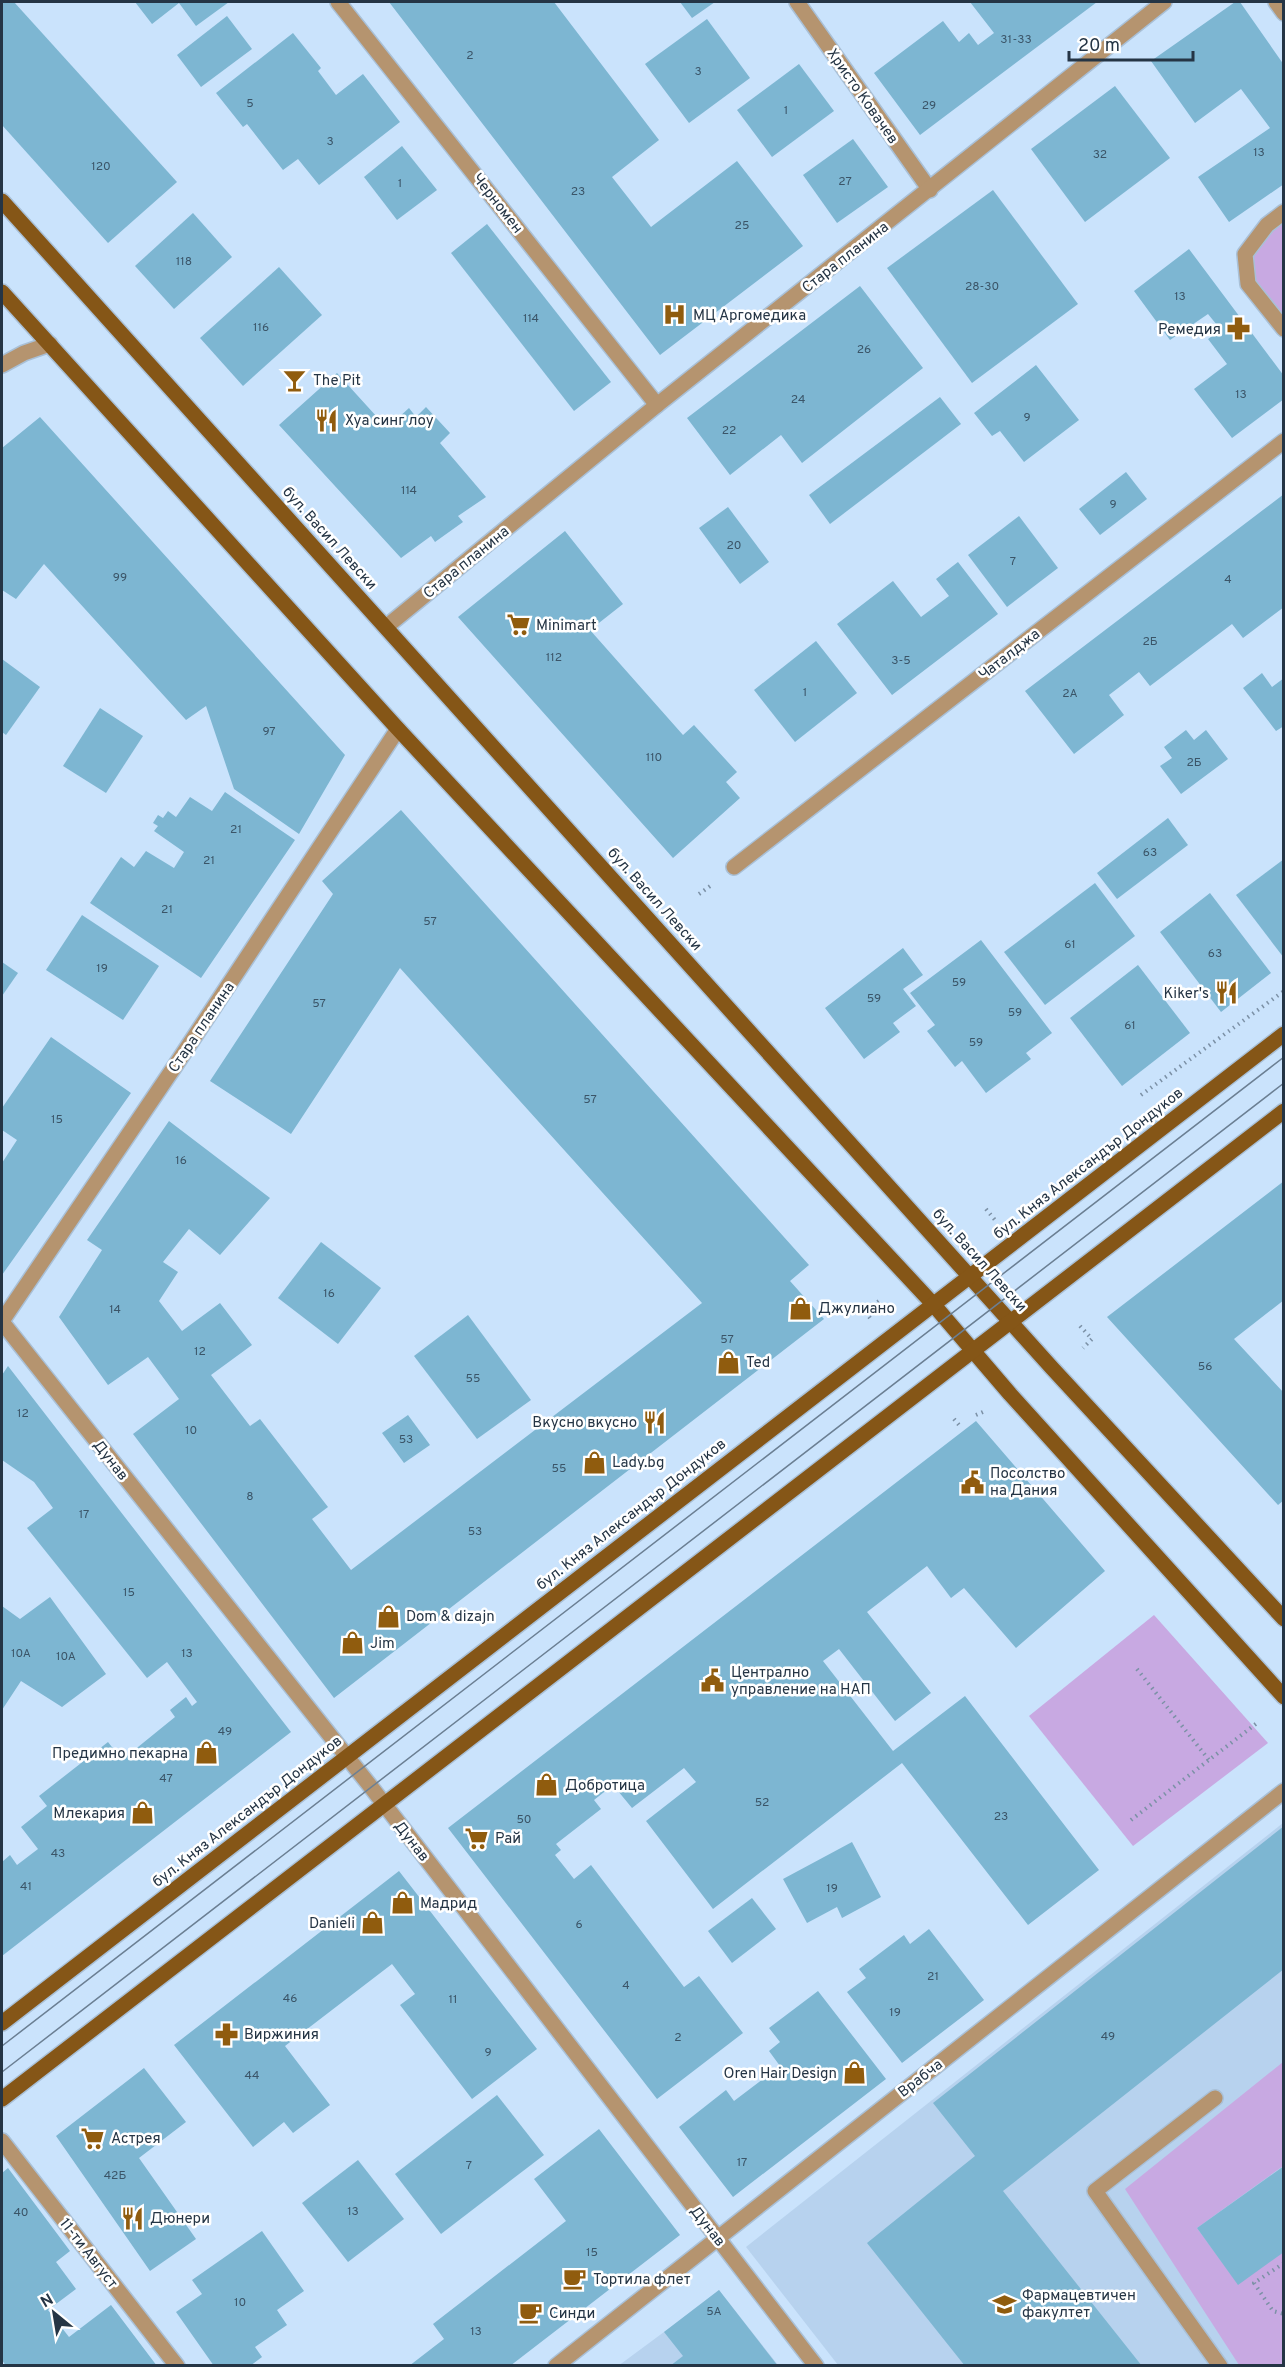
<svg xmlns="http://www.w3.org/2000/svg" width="1285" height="2367" font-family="Overpass,sans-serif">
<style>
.built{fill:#b7d2ee}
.green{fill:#c8a9e2}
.building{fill:#7db6d2}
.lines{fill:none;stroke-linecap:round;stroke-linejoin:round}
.lane-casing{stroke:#a9c0d7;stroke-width:18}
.street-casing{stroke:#a9c0d7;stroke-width:18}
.primary-casing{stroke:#a9c0d7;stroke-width:18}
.path{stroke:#7c91a6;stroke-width:4;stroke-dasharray:1.5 4.5;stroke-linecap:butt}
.lane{stroke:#b5946f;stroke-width:15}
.street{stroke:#b5946f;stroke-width:15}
.primary{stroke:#855617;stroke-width:15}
.tram{stroke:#6b7f93;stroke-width:1.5}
.labels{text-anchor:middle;stroke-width:5;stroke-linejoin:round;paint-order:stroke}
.number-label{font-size:12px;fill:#3b5568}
.street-label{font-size:15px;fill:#253545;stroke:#fff}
.poi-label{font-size:15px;fill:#253545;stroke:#fff;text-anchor:start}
</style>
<rect width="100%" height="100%" fill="#cae3fc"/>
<g class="built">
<polygon points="1283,1823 1283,2365 838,2365 746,2247"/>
<polygon points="719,2290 778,2365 618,2366 664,2332"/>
</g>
<g class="green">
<polygon points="1283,212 1283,329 1248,284 1245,254"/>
<polygon points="1154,1615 1268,1743 1133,1846 1029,1716"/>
<polygon points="1283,2062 1283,2166 1197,2228 1238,2284 1283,2252 1283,2365 1239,2365 1125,2189"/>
</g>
<g class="building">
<polygon points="2,2 14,2 177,182 108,243 2,125"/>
<polygon points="135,2 229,2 196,26 179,3 152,24"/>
<polygon points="389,2 554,2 659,140 612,177 651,227 737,161 803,246 660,355"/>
<polygon points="680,2 715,2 692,18"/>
<polygon points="970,2 1097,2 920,135 874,73 943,21 959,42 969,33 978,45 994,33"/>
<polygon points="1235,2 1240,2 1284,65 1284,184 1229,222 1198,177 1270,128 1241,89 1195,123 1151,61"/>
<polygon points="227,16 252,49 201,87 177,55"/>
<polygon points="707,19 750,78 689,123 645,64"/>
<polygon points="293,33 321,68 318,71 336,95 363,74 400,122 319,185 298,159 283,170 247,124 243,127 216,93"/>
<polygon points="799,64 834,111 772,157 737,110"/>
<polygon points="1115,86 1170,158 1085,222 1031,149"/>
<polygon points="853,139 888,187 837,223 803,175"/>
<polygon points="402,146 437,190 397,220 364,177"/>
<polygon points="993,190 1078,304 972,383 887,268"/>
<polygon points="193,213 232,257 174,309 135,266"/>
<polygon points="487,224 611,382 574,411 451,253"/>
<polygon points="1189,249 1284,376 1284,399 1232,438 1194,389 1227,364 1208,339 1221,330 1208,314 1170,340 1134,291"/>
<polygon points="279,267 322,315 243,386 200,338"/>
<polygon points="860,286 923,368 802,463 781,435 730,475 687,418"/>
<polygon points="1036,365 1079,420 1024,462 1000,431 992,436 974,413"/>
<polygon points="337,373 387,428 409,408 416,417 426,407 450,433 440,443 486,497 458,516 463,522 435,542 431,536 401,558 279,425"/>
<polygon points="940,397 961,424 830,524 809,495"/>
<polygon points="40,417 345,755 299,834 234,789 206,706 186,720 44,564 16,599 2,590 2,448"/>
<polygon points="1126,472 1147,499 1100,535 1079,509"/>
<polygon points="1284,494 1284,607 1243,638 1232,624 1150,686 1139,672 1109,695 1124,715 1074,754 1025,691"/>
<polygon points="728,507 769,562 740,584 699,528"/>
<polygon points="1019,516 1058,568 1007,607 968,555"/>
<polygon points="565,531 623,604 590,630 683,735 694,725 737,772 726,782 740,798 673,858 458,617"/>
<polygon points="958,562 998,614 892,695 837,624 893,581 921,617 949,596 936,579"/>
<polygon points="816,641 857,693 795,742 754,690"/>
<polygon points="2,659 40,687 6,735 2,732"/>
<polygon points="1262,673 1272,687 1284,678 1284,726 1276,731 1243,688"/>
<polygon points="100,708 143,736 106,793 63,766"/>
<polygon points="1186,730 1194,740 1206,730 1228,759 1181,794 1160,766 1172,758 1164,747"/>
<polygon points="225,792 295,840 201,978 90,903 121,857 134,867 146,851 174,868 184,852 154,831 158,826 153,823 158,815 163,818 168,811 176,817 190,797 212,811"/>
<polygon points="401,810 809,1265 790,1281 824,1319 334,1698 133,1434 179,1399 148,1357 108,1385 59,1317 102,1250 87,1240 169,1121 270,1198 220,1255 189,1229 163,1262 178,1272 159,1301 182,1331 220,1303 252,1345 211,1375 250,1426 260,1419 328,1507 312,1519 351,1570 702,1303 400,968 291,1134 210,1081 333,894 322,881"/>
<polygon points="1168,818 1188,845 1117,899 1097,873"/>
<polygon points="1284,859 1284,958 1236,895"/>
<polygon points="1095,883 1135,936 1045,1005 1004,952"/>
<polygon points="1210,893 1271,973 1221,1012 1160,932"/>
<polygon points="82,915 159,966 123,1020 46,970"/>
<polygon points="981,940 1052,1033 1026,1053 1031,1059 986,1093 962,1061 955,1067 927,1031 935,1025 910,993"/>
<polygon points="903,948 923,975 903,989 916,1006 893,1023 900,1032 864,1059 825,1008"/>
<polygon points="2,962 18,973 2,996"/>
<polygon points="1138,965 1190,1033 1122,1086 1070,1018"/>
<polygon points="51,1037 131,1093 2,1275 2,1163 17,1140 2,1130 2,1108"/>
<polygon points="1284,1181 1284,1300 1234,1339 1284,1393 1284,1500 1278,1505 1107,1317"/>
<polygon points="321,1242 381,1288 338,1344 278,1298"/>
<polygon points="468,1315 531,1400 477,1439 414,1356"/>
<polygon points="8,1366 291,1732 2,1956 2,1862 10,1855 17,1865 38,1849 21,1827 47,1806 39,1796 108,1742 122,1760 175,1717 170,1710 186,1697 192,1706 197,1702 167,1662 147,1678 27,1528 53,1508 34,1482 2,1460 2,1375"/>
<polygon points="408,1415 430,1445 404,1463 382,1433"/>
<polygon points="976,1421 1105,1571 1016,1648 964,1588 951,1598 927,1566 867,1612 931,1693 895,1721 839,1649 823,1661 893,1751 965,1696 1099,1870 1028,1925 902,1763 713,1909 646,1821 696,1782 684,1768 632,1808 613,1785 594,1800 601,1809 556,1844 561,1850 555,1855 574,1879 591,1865 684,1987 699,1976 743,2033 657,2099 448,1828"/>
<polygon points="50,1597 106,1674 62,1707 21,1681 2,1710 2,1606 20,1619"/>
<polygon points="1284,1826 1284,1969 1003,2191 1142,2366 965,2366 867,2243 975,2156 933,2103"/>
<polygon points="852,1842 881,1897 842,1918 837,1907 807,1923 783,1879"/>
<polygon points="399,1871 537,2049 472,2099 400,2005 415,1994 392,1964 285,2046 330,2105 293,2133 284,2122 253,2147 174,2045"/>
<polygon points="752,1898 776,1929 732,1963 708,1931"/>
<polygon points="929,1929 984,2000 902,2063 847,1992 866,1978 859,1969 904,1935 910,1944"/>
<polygon points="818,1991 886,2079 733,2197 679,2127 726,2090 734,2101 780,2066 769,2051 780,2042 769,2028"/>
<polygon points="144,2068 186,2122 139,2158 196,2239 150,2271 56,2136"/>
<polygon points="497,2095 544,2155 441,2234 395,2174"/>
<polygon points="599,2129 680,2235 510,2366 409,2366 444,2339 433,2324 566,2221 534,2179"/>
<polygon points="358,2160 404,2219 348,2262 302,2203"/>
<polygon points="1284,2166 1284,2252 1238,2285 1197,2228"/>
<polygon points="8,2168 70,2251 56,2262 76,2289 48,2310 69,2337 111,2305 157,2366 33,2366 34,2364 31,2366 6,2366 2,2360 2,2173"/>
<polygon points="262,2231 304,2291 277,2310 287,2325 255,2347 262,2357 250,2366 214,2366 176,2312 202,2294 192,2280"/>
<polygon points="719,2290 778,2366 670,2366 683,2356 664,2332"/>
</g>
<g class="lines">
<defs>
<polyline id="lane" points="1215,2098 1095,2191 1220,2366"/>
<g id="street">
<polyline points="338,2 657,405"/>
<polyline points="797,2 930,190"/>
<polyline points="1276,2 1284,13"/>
<polyline points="1284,212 1267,225 1245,254 1248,284 1284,329"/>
<polyline points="2,365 24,353 50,344"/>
<polyline points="386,627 657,405 1164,2"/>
<polyline points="734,867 1284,441"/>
<polyline points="2,1321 175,1066 398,729"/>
<polyline points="2,1322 371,1787 816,2366"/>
<polyline points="2,2141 177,2366"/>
<polyline points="556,2366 1284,1791"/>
</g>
<g id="primary">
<polyline points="2,201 1052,1368 1284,1619"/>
<polyline points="2,292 398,729 933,1304 1010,1394 1284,1697"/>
<polyline points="2,2023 1284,1034"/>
<polyline points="2,2099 1284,1111"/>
</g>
</defs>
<use href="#lane" class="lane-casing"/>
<use href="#street" class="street-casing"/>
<use href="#primary" class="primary-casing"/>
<g class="path">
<polyline points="699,894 713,884"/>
<polyline points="1141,1095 1284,991"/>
<polyline points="986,1209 995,1220"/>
<polyline points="870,1318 865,1311 879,1301"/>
<polyline points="1080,1326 1092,1339 1083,1348"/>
<polyline points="976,1415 985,1411"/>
<polyline points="954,1419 959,1425"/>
<polyline points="1137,1669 1209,1760"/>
<polyline points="1131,1820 1257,1723"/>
<polyline points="1284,2263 1254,2283 1273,2311 1284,2314"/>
</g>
<use href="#lane" class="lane"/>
<use href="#street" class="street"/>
<use href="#primary" class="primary"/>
<g class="tram">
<polyline points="2,2046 1284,1057"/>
<polyline points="2,2072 1284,1083"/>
</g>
</g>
<defs>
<symbol id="hospital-bare" viewBox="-9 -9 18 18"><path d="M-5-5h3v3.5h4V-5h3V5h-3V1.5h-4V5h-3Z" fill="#905c0e" stroke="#fff" stroke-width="2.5" paint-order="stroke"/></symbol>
<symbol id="pharmacy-bare" viewBox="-9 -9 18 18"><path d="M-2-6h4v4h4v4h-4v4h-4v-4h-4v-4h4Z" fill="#905c0e" stroke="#fff" stroke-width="2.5" paint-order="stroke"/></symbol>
<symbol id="bar-bare" viewBox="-9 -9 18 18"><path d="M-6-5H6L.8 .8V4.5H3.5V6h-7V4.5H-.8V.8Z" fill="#905c0e" stroke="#fff" stroke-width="2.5" paint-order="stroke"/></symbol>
<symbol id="restaurant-bare" viewBox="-9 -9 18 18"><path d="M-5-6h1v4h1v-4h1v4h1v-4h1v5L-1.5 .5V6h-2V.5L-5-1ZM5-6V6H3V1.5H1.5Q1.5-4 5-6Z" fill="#905c0e" stroke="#fff" stroke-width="2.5" paint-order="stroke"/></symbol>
<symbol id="supermarket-bare" viewBox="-9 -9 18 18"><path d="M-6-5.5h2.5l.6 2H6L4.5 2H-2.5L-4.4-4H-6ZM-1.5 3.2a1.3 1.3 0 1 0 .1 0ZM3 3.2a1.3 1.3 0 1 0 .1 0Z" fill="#905c0e" stroke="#fff" stroke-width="2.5" paint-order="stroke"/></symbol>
<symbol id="shop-bare" viewBox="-9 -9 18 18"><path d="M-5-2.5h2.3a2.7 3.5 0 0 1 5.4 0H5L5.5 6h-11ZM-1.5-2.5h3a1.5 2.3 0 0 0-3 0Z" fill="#905c0e" stroke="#fff" stroke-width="2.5" paint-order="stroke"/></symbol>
<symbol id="civic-bare" viewBox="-9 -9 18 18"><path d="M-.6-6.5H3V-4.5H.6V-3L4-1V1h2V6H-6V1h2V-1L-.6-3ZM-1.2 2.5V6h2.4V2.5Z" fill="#905c0e" stroke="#fff" stroke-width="2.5" paint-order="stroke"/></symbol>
<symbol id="cafe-bare" viewBox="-9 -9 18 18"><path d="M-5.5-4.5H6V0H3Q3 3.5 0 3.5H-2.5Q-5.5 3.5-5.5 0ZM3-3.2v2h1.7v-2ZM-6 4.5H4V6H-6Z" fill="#905c0e" stroke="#fff" stroke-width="2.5" paint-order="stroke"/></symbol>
<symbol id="university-bare" viewBox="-9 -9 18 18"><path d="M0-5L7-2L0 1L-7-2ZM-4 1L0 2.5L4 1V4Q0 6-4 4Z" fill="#905c0e" stroke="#fff" stroke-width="2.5" paint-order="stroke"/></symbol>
</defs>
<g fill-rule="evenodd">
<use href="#hospital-bare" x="658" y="298" width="33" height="33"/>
<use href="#pharmacy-bare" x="1222" y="312" width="33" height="33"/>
<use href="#bar-bare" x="278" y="364" width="33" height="33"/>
<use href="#restaurant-bare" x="310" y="404" width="33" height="33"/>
<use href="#supermarket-bare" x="502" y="608" width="33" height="33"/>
<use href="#restaurant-bare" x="1210" y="976" width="33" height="33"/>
<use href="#shop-bare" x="784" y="1292" width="33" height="33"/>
<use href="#shop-bare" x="712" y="1346" width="33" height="33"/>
<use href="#restaurant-bare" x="638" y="1406" width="33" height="33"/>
<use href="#shop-bare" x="578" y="1446" width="33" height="33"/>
<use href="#civic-bare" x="956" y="1466" width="33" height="33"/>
<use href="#shop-bare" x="372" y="1600" width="33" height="33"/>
<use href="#shop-bare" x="336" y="1626" width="33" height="33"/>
<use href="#civic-bare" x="696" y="1664" width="33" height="33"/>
<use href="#shop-bare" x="190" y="1736" width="33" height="33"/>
<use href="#shop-bare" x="530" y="1768" width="33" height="33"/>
<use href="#shop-bare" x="126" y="1796" width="33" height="33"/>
<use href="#supermarket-bare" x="460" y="1822" width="33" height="33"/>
<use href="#shop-bare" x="386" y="1886" width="33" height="33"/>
<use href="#shop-bare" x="356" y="1906" width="33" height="33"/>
<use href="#pharmacy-bare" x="210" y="2018" width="33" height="33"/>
<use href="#shop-bare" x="838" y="2056" width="33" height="33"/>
<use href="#supermarket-bare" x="76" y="2122" width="33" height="33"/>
<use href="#restaurant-bare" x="116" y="2202" width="33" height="33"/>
<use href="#cafe-bare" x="558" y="2262" width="33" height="33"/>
<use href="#university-bare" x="988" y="2288" width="33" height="33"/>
<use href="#cafe-bare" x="514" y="2296" width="33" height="33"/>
</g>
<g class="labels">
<g class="number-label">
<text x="1016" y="43">31-33</text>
<text x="470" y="59">2</text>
<text x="698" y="75">3</text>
<text x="250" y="107">5</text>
<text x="929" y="109">29</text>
<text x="786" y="114">1</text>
<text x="330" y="145">3</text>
<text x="1259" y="156">13</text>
<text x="1100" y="158">32</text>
<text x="101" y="170">120</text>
<text x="845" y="185">27</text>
<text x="400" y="187">1</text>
<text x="578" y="195">23</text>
<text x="742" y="229">25</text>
<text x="184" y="265">118</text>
<text x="982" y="290">28-30</text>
<text x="1180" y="300">13</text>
<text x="531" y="322">114</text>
<text x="261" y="331">116</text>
<text x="864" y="353">26</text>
<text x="1241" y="398">13</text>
<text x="798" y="403">24</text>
<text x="1027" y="421">9</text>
<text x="729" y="434">22</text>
<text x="409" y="494">114</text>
<text x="1113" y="508">9</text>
<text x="734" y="549">20</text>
<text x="1013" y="565">7</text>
<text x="120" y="581">99</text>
<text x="1228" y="583">4</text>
<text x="1150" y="645">2Б</text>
<text x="554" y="661">112</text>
<text x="901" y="664">3-5</text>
<text x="805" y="696">1</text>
<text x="1070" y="697">2А</text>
<text x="269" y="735">97</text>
<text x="654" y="761">110</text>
<text x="1194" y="766">2Б</text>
<text x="236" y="833">21</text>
<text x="1150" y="856">63</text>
<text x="209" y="864">21</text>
<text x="167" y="913">21</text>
<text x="430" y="925">57</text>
<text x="1070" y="948">61</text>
<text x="1215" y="957">63</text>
<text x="102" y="972">19</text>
<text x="959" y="986">59</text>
<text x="874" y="1002">59</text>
<text x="319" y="1007">57</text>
<text x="1015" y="1016">59</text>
<text x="1130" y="1029">61</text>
<text x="976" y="1046">59</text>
<text x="590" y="1103">57</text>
<text x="57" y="1123">15</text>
<text x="181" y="1164">16</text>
<text x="329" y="1297">16</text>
<text x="115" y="1313">14</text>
<text x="727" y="1343">57</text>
<text x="200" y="1355">12</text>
<text x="1205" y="1370">56</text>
<text x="473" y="1382">55</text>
<text x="23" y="1417">12</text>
<text x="191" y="1434">10</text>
<text x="406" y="1443">53</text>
<text x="559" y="1472">55</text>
<text x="250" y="1500">8</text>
<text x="84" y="1518">17</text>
<text x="475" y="1535">53</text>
<text x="129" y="1596">15</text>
<text x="21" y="1657">10А</text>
<text x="187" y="1657">13</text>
<text x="66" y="1660">10А</text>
<text x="225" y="1735">49</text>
<text x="166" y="1782">47</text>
<text x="762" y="1806">52</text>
<text x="1001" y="1820">23</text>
<text x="524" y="1823">50</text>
<text x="58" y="1857">43</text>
<text x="26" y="1890">41</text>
<text x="832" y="1892">19</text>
<text x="579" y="1928">6</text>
<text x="933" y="1980">21</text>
<text x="626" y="1989">4</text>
<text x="290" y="2002">46</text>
<text x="453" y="2003">11</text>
<text x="895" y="2016">19</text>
<text x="1108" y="2040">49</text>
<text x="678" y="2041">2</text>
<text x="488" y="2056">9</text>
<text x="252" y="2079">44</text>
<text x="742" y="2166">17</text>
<text x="469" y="2169">7</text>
<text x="115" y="2179">42Б</text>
<text x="353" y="2215">13</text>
<text x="21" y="2216">40</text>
<text x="592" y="2256">15</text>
<text x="240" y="2306">10</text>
<text x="714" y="2315">5A</text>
<text x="476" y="2335">13</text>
</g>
<g class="street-label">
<text transform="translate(863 96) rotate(55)" y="5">Христо Ковачев</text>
<text transform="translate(498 203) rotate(52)" y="5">Черномен</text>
<text transform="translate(845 257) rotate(-38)" y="5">Стара планина</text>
<text transform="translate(330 538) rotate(48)" y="5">бул. Васил Левски</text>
<text transform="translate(466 562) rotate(-39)" y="5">Стара планина</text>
<text transform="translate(1009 654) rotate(-38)" y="5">Чаталджа</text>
<text transform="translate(655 899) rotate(48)" y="5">бул. Васил Левски</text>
<text transform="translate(201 1027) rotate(-56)" y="5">Стара планина</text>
<text transform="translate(1088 1163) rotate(-38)" y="5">бул. Княз Александър Дондуков</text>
<text transform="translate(980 1260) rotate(48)" y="5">бул. Васил Левски</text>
<text transform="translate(111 1460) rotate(52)" y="5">Дунав</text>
<text transform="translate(631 1514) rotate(-38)" y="5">бул. Княз Александър Дондуков</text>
<text transform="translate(247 1811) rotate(-38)" y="5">бул. Княз Александър Дондуков</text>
<text transform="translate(412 1841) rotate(52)" y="5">Дунав</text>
<text transform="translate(920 2078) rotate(-38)" y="5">Врабча</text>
<text transform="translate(708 2226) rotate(52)" y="5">Дунав</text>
<text transform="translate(89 2253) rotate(52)" y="5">11-ти Август</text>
</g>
<g class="poi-label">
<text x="693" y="320">МЦ Аргомедика</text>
<text x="1221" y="334" text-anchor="end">Ремедия</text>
<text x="313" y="385">The Pit</text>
<text x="345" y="425">Хуа синг лоу</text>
<text x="536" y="630">Minimart</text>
<text x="1209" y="998" text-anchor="end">Kiker's</text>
<text x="818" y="1313">Джулиано</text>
<text x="746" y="1367">Ted</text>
<text x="637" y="1427" text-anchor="end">Вкусно вкусно</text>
<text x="612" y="1467">Lady.bg</text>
<text x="990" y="1478">Посолство<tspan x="990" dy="17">на Дания</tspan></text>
<text x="406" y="1621">Dom &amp; dizajn</text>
<text x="370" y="1648">Jim</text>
<text x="731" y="1677">Централно<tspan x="731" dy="17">управление на НАП</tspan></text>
<text x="188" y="1758" text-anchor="end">Предимно пекарна</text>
<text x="565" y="1790">Добротица</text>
<text x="125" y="1818" text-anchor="end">Млекария</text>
<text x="495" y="1843">Рай</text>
<text x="420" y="1908">Мадрид</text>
<text x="355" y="1928" text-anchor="end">Danieli</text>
<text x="244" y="2039">Виржиния</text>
<text x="837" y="2078" text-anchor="end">Oren Hair Design</text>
<text x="111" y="2143">Астрея</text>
<text x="150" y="2223">Дюнери</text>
<text x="593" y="2284">Тортила флет</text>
<text x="1022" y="2300">Фармацевтичен<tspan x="1022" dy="17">факултет</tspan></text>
<text x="549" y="2318">Синди</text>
</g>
</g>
<rect width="1285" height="2367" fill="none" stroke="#253545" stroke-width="6"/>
<g transform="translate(54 2313) rotate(330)" stroke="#ffffff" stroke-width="4.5" paint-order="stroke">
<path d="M0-4.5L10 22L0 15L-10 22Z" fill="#253545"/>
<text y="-9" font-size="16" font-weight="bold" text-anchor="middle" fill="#253545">N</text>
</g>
<path d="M1069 51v9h124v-9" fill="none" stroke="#253545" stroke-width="3"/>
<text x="1078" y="51" font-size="18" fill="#253545" stroke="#ffffff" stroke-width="4.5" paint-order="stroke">20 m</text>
</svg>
